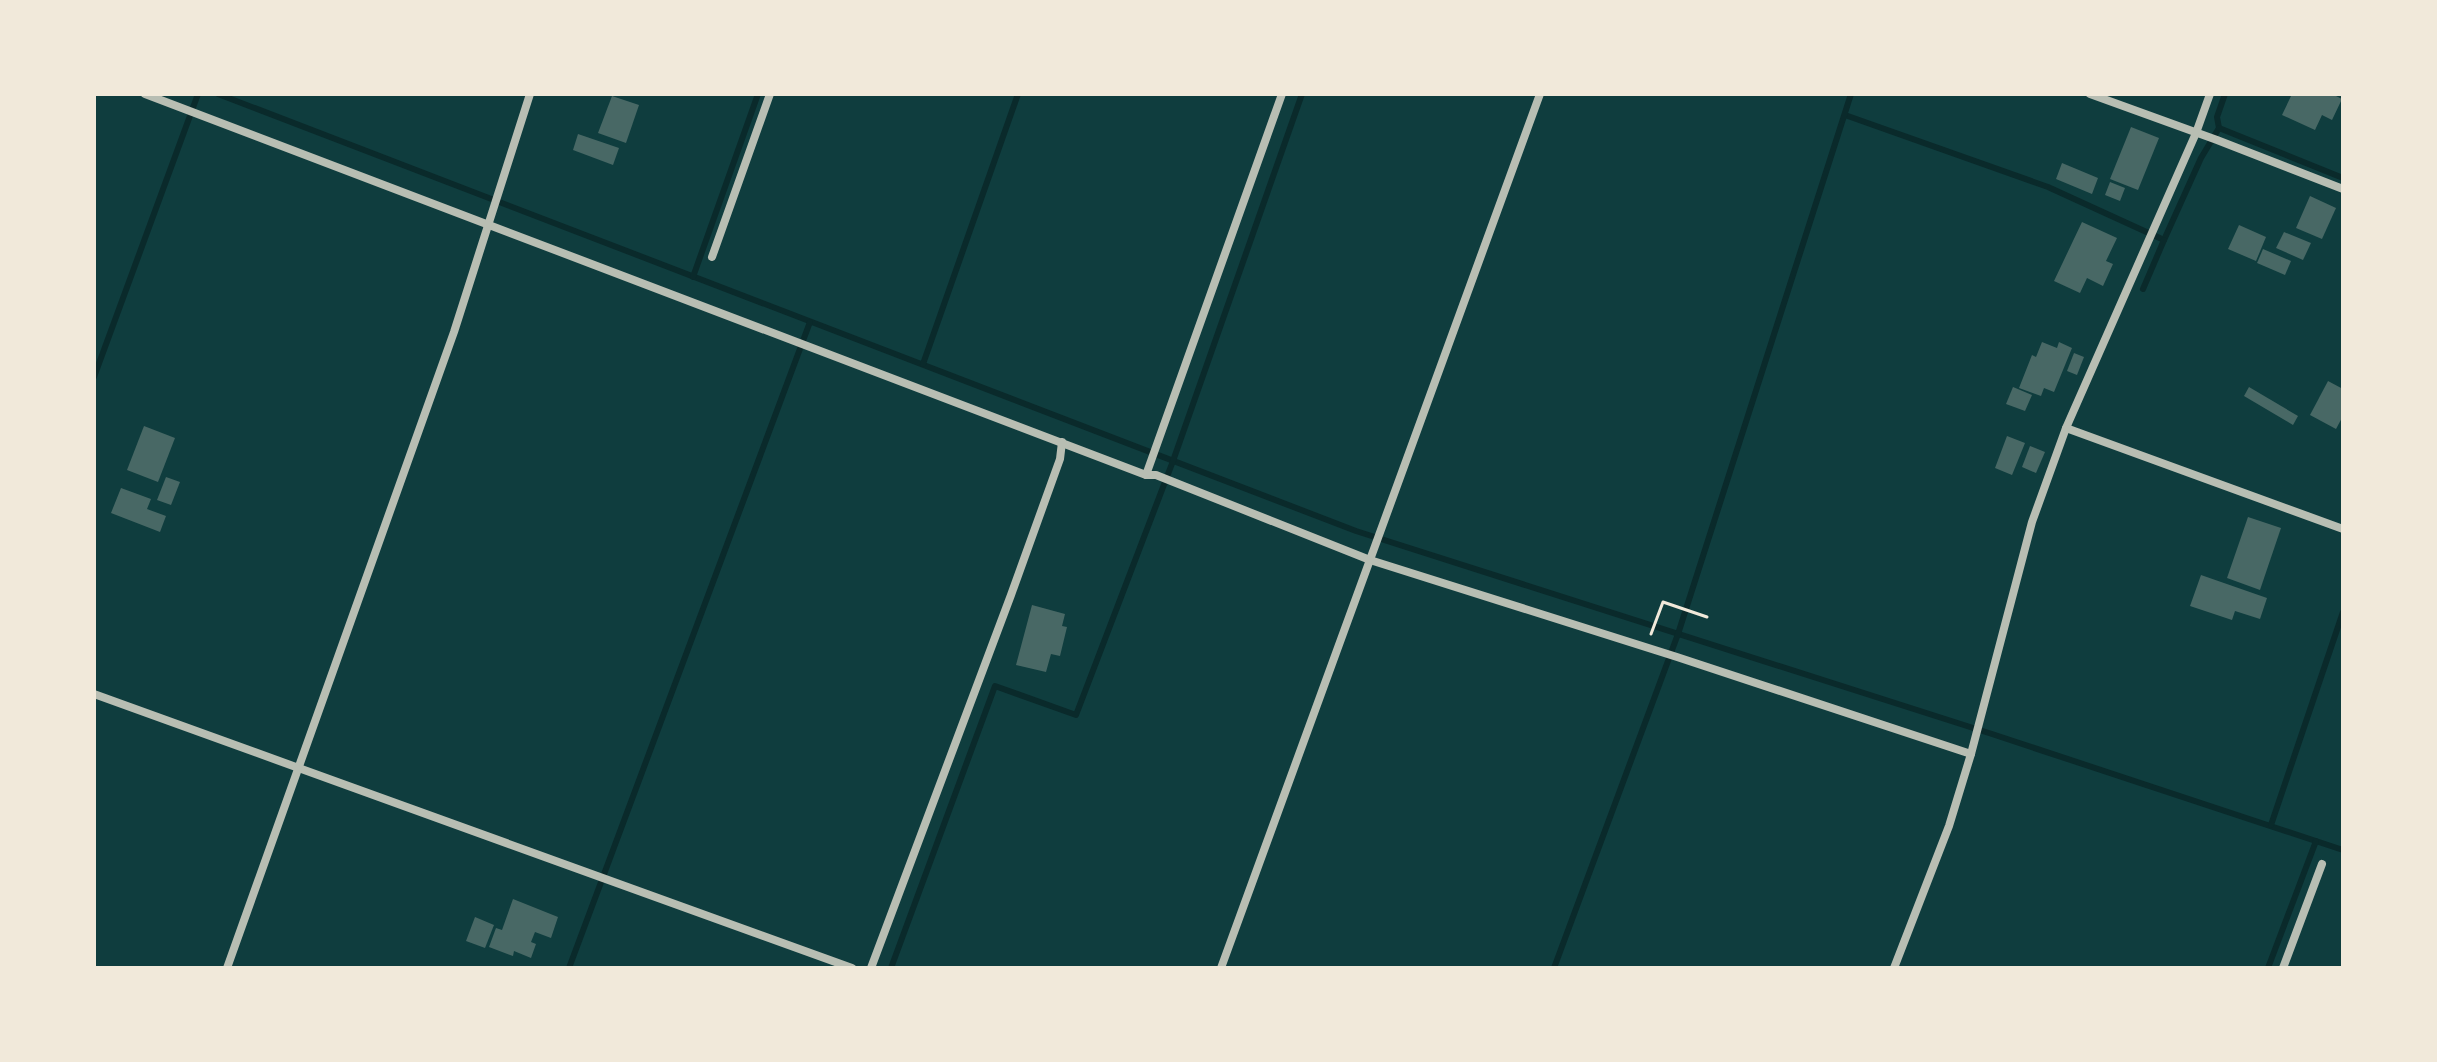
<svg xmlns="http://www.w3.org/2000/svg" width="2437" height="1062" font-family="'Source Sans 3',sans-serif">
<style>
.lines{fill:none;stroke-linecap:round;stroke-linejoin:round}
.stream{stroke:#0a2a2b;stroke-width:6}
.building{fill:#486865}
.path{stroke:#f1e9da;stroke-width:3}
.minor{stroke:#b8beb3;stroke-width:8}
</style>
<rect width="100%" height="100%" fill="#0f3d3e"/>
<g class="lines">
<g class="stream">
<polyline points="218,94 1356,531 1992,734 2343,850"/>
<polyline points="1845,115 2048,187 2164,240 2201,158 2219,128 2217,117 2225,94"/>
<polyline points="2219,128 2343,178"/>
<polyline points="693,277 758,94"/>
<polyline points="2143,289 2164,240"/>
<polyline points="923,364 1018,94"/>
<polyline points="94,377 198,94"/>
<polyline points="2271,825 2343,612"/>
<polyline points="569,968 810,322"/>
<polyline points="891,968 995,686 1076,715 1173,461 1302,94"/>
<polyline points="1554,968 1678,634 1851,94"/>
<polyline points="2268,968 2316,841"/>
</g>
</g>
<g class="building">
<polygon points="2292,94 2337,94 2336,96 2342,99 2332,120 2322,115 2315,130 2282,115"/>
<polygon points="612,96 639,105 626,143 598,133"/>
<polygon points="2131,127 2159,138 2138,190 2110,179"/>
<polygon points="578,134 619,148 613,165 573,150"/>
<polygon points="2062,163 2098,178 2092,194 2056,179"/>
<polygon points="2110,182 2125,188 2120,201 2105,195"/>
<polygon points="2310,196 2336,208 2322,239 2296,228"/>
<polygon points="2082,222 2117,238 2106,261 2113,264 2103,286 2087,278 2080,293 2054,281"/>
<polygon points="2239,225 2266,237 2256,261 2228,249"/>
<polygon points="2284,232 2311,243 2303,260 2276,248"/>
<polygon points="2263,249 2291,261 2285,275 2257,263"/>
<polygon points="2042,342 2057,348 2059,342 2072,348 2054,392 2044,388 2041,396 2019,388 2032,355 2036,357"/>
<polygon points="2074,353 2084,357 2077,375 2067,371"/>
<polygon points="2328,381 2343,389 2343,416 2336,429 2310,415"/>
<polygon points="2013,387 2032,395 2025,411 2006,404"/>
<polygon points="2249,387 2298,416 2293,425 2244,396"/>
<polygon points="144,426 175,438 158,482 127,470"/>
<polygon points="2007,436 2025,443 2012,475 1995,468"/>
<polygon points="2030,446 2045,452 2036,473 2022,467"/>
<polygon points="166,477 180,482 171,505 157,500"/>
<polygon points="121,488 151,499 147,509 166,516 160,532 111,513"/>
<polygon points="2248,517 2281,528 2260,590 2227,578"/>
<polygon points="2201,575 2267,598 2260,619 2235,611 2232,620 2190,606"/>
<polygon points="1032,605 1065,614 1062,626 1067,627 1060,656 1051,654 1046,672 1016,665"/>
<polygon points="513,899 558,917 551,938 535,932 531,942 536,944 531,958 514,951 513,956 489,947 496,928 502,930"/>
<polygon points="475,917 494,925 485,948 466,941"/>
</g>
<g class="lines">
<polyline class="path" points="1651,634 1663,602 1707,617"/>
<g class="minor">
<polyline points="145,94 1146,475 1156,475 1171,481 1370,560 1677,657 1971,754"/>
<polyline points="2090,94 2217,140 2343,189"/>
<polyline points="712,257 770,94"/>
<polyline points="2066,428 2343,529"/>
<polyline points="1146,475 1282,94"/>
<polyline points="94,694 852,968"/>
<polyline points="227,968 454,332 530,94"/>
<polyline points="871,968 1011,595 1060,459 1062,442"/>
<polyline points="1221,968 1540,94"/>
<polyline points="1894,968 1949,826 1971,754 2032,522 2066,428 2196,133 2210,94"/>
<polyline points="2283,968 2322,864"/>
</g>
</g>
<rect width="2437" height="1062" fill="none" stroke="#f1e9da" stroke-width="192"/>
</svg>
